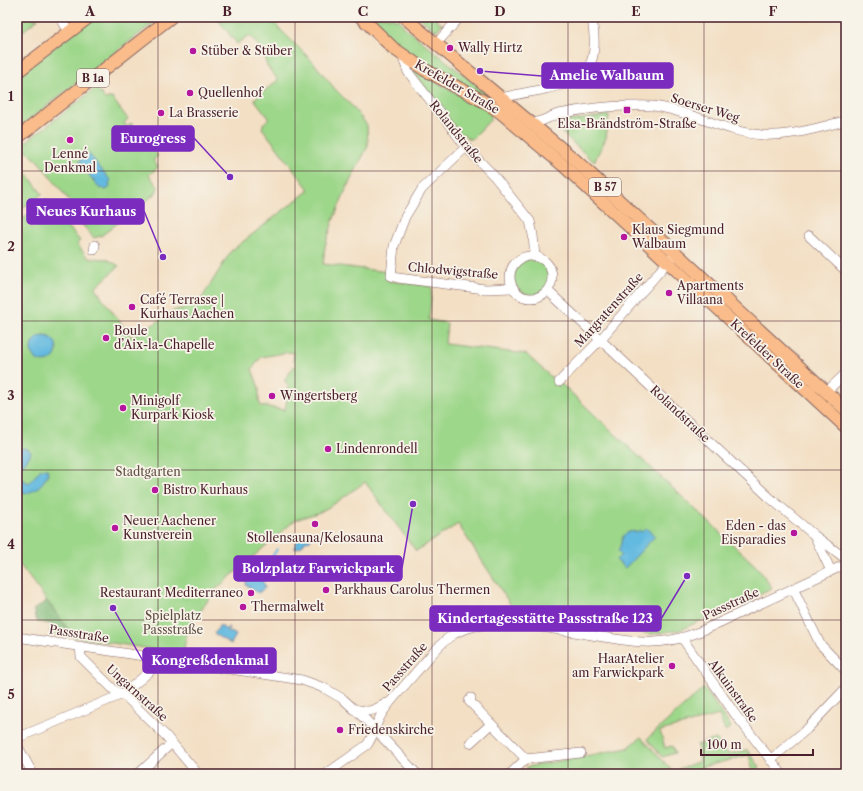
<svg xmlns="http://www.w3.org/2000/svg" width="863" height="791" font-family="'Libre Caslon Text',serif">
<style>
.green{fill:#9dd78a;stroke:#747b5a;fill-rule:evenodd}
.forest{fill:#7eb876;stroke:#646c50}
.water{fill:#64bae0;stroke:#576c86}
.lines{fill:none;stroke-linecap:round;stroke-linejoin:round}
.stream{stroke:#64bae0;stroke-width:2}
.minor-casing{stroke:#856261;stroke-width:10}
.major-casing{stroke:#856261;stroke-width:14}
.minor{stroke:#fff;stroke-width:9}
.major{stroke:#f9bc8a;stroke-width:12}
.grid{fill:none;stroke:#4a1f2b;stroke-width:1;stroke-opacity:0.55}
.poi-dot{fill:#b5179e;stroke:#f7f3e8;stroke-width:1.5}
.labels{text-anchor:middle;stroke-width:3.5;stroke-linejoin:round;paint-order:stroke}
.shield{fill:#f7f3e8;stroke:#7e5f64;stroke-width:1}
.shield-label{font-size:11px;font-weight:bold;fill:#4a1f2b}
.poi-label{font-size:12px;fill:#4a1f2b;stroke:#f7f3e8;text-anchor:start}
.street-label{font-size:12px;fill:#4a1f2b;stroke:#f7f3e8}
.park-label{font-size:12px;fill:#5f4d43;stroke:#f7f3e8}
.leader{fill:none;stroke:#7b2cbf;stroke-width:1.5}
.callout-dot{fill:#7b2cbf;stroke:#f7f3e8;stroke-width:1.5}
.callout{fill:#7b2cbf;stroke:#7b2cbf;stroke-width:1.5}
.callout-label{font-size:13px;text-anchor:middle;font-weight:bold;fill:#fff}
.neatline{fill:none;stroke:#4a1f2b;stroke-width:1.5}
.grid-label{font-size:13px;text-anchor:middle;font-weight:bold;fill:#4a1f2b}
</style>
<rect width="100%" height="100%" fill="#f7f3e8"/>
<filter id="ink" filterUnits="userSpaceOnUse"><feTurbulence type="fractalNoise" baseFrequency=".025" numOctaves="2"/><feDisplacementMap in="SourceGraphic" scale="8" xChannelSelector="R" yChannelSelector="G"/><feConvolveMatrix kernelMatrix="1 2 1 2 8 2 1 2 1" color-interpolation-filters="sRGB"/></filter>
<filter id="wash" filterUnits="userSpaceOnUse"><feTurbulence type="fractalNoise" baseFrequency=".012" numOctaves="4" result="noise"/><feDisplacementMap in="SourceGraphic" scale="16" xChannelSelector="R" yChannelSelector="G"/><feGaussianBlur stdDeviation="0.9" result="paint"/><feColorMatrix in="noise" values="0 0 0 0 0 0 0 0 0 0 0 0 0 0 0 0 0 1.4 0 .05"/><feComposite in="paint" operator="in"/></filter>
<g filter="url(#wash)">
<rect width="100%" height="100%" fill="#f3dfc4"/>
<g class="green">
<polygon points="17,17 33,17 34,19 38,19 23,31 17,24"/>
<polygon points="94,17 161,17 17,129 17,76"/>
<path d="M 216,17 L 268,17 L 313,62 L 335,89 L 351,105 L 367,125 L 368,146 L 347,187 L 334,218 L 325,246 L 323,264 L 388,272 L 387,279 L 389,281 L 432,286 L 429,320 L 447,323 L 445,344 L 526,354 L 550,376 L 566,388 L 758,568 L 772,588 L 680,630 L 651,634 L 512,616 L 512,607 L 458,524 L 416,551 L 365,482 L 334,504 L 320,512 L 295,520 L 215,590 L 191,625 L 186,637 L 183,654 L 74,637 L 17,561 L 17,166 L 26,172 L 42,194 L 18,212 L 23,219 L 46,199 L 48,201 L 34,213 L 27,223 L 33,228 L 42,216 L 53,208 L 80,241 L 77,244 L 88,258 L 107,259 L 119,266 L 95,288 L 131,337 C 139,332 148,328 156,323 C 159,320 162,317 166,315 C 179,306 190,311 202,298 L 231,251 L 308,191 L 308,188 L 262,128 L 264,123 L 269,118 L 254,99 L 278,80 L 267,66 L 262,50 L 251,37 L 248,36 L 237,44 ZM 290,352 L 294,353 L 293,361 L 296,364 L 285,379 L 285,381 L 289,387 L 285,410 L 261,406 L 259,401 L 259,388 L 252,369 L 261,357 Z"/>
<path d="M 367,17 C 380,17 397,13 404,27 L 506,109 C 479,91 450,79 422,62 C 402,49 384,33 367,17 Z"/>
<polygon points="419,17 435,17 437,19 436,20 442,24 437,30 434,30"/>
<polygon points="413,69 492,113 489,117 491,119 472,139 468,139 464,134 461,135 411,70"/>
<polygon points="96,88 106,100 107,98 112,98 128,119 124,123 127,127 131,123 158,156 153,160 158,167 149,175 158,187 156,193 101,236 94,238 78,220 72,204 38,161 23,148 22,145"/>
<polygon points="609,115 606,138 594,162 558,129 559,125 569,121"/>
<circle cx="532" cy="277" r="18"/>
<polygon points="704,688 731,727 725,731 719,715 660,731 665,748 672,746 675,753 662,757 647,739"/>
<polygon points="641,737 675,774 532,774 526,767 628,748"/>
<polygon points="716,739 728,754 747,750 760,767 753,772 749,755 691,770 692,774 677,774 674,771 700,761 697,745"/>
</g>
<polygon class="forest" points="47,601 74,637 50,634 51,624 37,622 37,619 36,619 34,615 36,614 33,610"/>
<g class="water">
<polygon points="85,153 87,155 89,154 111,181 109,183 110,187 108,189 105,190 102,188 100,189 79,162 81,160 80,155"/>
<circle cx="44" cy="349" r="13"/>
<path d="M 23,448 L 28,449 L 31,452 C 28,466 4,472 29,483 L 41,469 L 47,469 L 48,473 C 45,484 24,504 17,485 C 15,480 17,458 17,450 Z"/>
<path d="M 646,528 L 655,536 L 625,568 L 616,560 L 621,555 L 618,552 C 623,543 619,529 637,532 L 639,530 L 642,532 Z"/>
<path d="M 307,532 L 311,539 L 309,541 L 306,540 L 302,546 L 295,549 C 294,541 301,535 307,532 Z"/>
<path d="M 253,575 C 260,577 264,581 265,588 L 258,593 L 246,585 L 247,578 Z"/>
<polygon points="220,625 226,630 228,627 230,628 228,632 230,633 231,632 236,635 231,644 214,634"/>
</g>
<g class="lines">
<polyline class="stream" points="262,574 277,549"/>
</g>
</g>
<g filter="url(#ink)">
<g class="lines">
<defs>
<g id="minor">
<polyline points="60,17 69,32"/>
<polyline points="436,44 460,17"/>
<polyline points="402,55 408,72 448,123 466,147 494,176 530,221 533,235 535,257"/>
<path d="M 501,98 C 514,95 528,92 541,90 C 567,84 592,80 594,48 C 595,38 593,27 592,17"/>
<path d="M 528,123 C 537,125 550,116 559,114 C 583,109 605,106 629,106 C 639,106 650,105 659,107 C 695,113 726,132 762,135 C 790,137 819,127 846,121"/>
<polyline points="466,147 422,189 405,217 394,246 391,276 398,278 485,289 513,288"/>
<polyline points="809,236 846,271"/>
<polyline points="94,250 95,245"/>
<circle cx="531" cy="277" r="21"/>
<polyline points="548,291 770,498 814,535 846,559"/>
<polyline points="559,382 600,340 671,258"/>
<polyline points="826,392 846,373"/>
<polyline points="815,537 831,571"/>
<polyline points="793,588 820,644 846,671"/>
<polyline points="17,637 302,680 324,688 343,699 366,720 417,774"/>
<polyline points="682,638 735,714 782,774"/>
<polyline points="80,646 81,657 114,690 123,694 166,736 198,774"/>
<polyline points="471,698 469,701 526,759 510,774"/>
<path d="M 354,709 C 371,713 372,711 387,703"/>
<polyline points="17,738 123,694 155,667 157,658"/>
<polyline points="470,743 491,724"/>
<polyline points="17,745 33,774"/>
<polyline points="526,759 581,753"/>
<polyline points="770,760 807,729 846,688"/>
<polyline points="138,774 172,743"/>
<path d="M 326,774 L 367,745 C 373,737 375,727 379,719 C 382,712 387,706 392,700 C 402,688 413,676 424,663 C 433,653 442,641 454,634 C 496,608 593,640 643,642 C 662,643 681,639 699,632 L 846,564"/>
</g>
<g id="major">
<polyline points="361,17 393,48 425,70 485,102 500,112 565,167 846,427"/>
<polyline points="404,17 574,159 846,410"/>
<polyline points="17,72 89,17"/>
<polyline points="17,138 171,17"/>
</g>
</defs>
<use href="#minor" class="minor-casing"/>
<use href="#major" class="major-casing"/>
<use href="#minor" class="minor"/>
<use href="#major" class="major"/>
</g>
</g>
<path class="grid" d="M 158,17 L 158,774M 295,17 L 295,774M 432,17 L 432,774M 568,17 L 568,774M 704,17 L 704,774M 17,171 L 846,171M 17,321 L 846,321M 17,470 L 846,470M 17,620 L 846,620"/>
<g class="poi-dot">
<circle cx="450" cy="48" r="4"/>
<circle cx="193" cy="51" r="4"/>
<circle cx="190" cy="93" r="4"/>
<rect x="623" y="106" width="8" height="8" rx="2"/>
<circle cx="161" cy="113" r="4"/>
<circle cx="70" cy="140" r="4"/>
<circle cx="624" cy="237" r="4"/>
<circle cx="669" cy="293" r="4"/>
<circle cx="132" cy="307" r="4"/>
<circle cx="106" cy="338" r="4"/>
<circle cx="272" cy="396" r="4"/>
<circle cx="123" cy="408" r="4"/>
<circle cx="328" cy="449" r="4"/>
<circle cx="155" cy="490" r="4"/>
<circle cx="315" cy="524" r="4"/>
<circle cx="115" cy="528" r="4"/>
<circle cx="794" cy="533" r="4"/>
<circle cx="326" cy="590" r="4"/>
<circle cx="251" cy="593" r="4"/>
<circle cx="243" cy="607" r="4"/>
<circle cx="672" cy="666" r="4"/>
<circle cx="340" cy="730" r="4"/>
</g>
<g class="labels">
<g class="shield">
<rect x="77" y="69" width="32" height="18" rx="3"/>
<rect x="589" y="178" width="32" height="18" rx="3"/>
</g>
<g class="shield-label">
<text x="93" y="82">B 1a</text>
<text x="605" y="191">B 57</text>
</g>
<g class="poi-label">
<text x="458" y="52">Wally Hirtz</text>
<text x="201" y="55">Stüber &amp; Stüber</text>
<text x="198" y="97">Quellenhof</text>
<text x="169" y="117">La Brasserie</text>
<text x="627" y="128" text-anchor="middle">Elsa-Brändström-Straße</text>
<text x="70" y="158" text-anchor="middle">Lenné<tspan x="70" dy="14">Denkmal</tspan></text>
<text x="632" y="234">Klaus Siegmund<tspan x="632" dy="14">Walbaum</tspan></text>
<text x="677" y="290">Apartments<tspan x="677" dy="14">Villaana</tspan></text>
<text x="140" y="304">Café Terrasse |<tspan x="140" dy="14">Kurhaus Aachen</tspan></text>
<text x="114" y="335">Boule<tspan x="114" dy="14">d’Aix-la-Chapelle</tspan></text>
<text x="280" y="400">Wingertsberg</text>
<text x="131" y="405">Minigolf<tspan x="131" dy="14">Kurpark Kiosk</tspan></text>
<text x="336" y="453">Lindenrondell</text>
<text x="163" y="494">Bistro Kurhaus</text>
<text x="123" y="525">Neuer Aachener<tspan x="123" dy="14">Kunstverein</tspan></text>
<text x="786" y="530" text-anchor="end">Eden - das<tspan x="786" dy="14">Eisparadies</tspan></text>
<text x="315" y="542" text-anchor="middle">Stollensauna/Kelosauna</text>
<text x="334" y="594">Parkhaus Carolus Thermen</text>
<text x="243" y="597" text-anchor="end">Restaurant Mediterraneo</text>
<text x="251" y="611">Thermalwelt</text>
<text x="664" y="663" text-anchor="end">HaarAtelier<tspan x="664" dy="14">am Farwickpark</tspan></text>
<text x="348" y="734">Friedenskirche</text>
</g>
<g class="street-label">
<text transform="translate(457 87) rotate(30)" y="4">Krefelder Straße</text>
<text transform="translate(705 108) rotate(17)" y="4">Soerser Weg</text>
<text transform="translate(456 132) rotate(51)" y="4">Rolandstraße</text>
<text transform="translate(453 271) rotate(5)" y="4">Chlodwigstraße</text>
<text transform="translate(609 310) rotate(-48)" y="4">Margratenstraße</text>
<text transform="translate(767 354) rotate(43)" y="4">Krefelder Straße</text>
<text transform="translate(680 414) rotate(43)" y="4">Rolandstraße</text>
<text transform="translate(731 604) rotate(-25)" y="4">Passstraße</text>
<text transform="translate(79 634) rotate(9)" y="4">Passstraße</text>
<text transform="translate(405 667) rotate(-49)" y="4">Passstraße</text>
<text transform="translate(733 691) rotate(54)" y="4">Alkuinstraße</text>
<text transform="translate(137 693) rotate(42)" y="4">Ungarnstraße</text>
</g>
<g class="park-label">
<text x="148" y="476">Stadtgarten</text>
<text x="173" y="620">Spielplatz<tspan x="173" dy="14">Passstraße</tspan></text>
</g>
</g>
<path class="leader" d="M480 71L542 76M230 177L194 138M163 257L144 211M413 504L402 568M687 576L661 619M113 608L143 661"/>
<g class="callout-dot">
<circle cx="480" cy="71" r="4"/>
<circle cx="230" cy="177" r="4"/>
<circle cx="163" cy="257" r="4"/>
<circle cx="413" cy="504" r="4"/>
<circle cx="687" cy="576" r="4"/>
<circle cx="113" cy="608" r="4"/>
</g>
<g class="callout">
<rect x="542" y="63" width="131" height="25" rx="4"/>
<rect x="112" y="126" width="82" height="25" rx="4"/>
<rect x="27" y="199" width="117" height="25" rx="4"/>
<rect x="234" y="556" width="168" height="25" rx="4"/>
<rect x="430" y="606" width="231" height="25" rx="4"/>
<rect x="143" y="648" width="133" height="25" rx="4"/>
</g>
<g class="callout-label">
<text x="607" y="80">Amelie Walbaum</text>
<text x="153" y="143">Eurogress</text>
<text x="86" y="216">Neues Kurhaus</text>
<text x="318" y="573">Bolzplatz Farwickpark</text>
<text x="545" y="623">Kindertagesstätte Passstraße 123</text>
<text x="210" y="665">Kongreßdenkmal</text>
</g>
<rect width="863" height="791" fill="none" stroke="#f7f3e8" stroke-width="44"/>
<path d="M701 749v6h112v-6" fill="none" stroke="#4a1f2b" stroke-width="2"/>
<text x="707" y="749" font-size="12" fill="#4a1f2b" stroke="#f7f3e8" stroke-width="3" paint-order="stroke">100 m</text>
<rect x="22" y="22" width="819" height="747" class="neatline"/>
<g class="grid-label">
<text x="90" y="16">A</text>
<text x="227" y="16">B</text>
<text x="363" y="16">C</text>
<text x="500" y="16">D</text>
<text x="636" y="16">E</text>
<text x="773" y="16">F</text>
<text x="11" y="101">1</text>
<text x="11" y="251">2</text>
<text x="11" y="400">3</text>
<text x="11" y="549">4</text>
<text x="11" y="699">5</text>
</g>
</svg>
